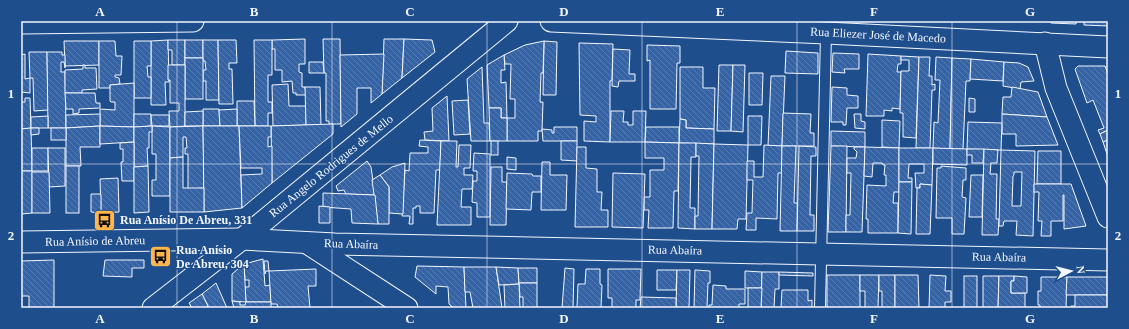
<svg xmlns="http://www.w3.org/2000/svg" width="1129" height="329" font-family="Georgia,serif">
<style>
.building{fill:url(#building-back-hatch);stroke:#f2f6ff;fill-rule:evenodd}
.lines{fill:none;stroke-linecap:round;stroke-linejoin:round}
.service-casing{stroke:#f2f6ff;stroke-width:12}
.minor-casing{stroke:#f2f6ff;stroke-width:23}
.service{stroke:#1f4e8c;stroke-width:10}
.minor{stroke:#1f4e8c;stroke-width:21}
.grid{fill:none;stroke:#f2f6ff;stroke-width:1;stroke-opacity:0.55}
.labels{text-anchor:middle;stroke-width:3;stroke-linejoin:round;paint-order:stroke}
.street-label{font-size:12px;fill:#f2f6ff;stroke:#1f4e8c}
.poi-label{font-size:12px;font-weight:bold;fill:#f2f6ff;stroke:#1f4e8c;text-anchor:start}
.neatline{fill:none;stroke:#f2f6ff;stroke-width:1.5}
.grid-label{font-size:13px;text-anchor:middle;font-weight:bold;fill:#f2f6ff}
</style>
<defs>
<pattern id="building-back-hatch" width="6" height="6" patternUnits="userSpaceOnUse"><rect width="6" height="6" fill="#3563a3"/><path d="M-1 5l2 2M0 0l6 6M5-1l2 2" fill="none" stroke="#537ab1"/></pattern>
</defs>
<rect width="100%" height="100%" fill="#1f4e8c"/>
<g class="building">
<polygon points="1051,21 1076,21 1076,24 1051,23"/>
<polygon points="1084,21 1108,21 1108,26 1084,25"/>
<polygon points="305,39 305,64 299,64 299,72 302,73 302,87 305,87 306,95 296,95 296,93 293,93 292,81 282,82 282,70 275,70 275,49 272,49 272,40"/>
<polygon points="323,39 340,39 341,124 329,124 329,121 326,121 326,73 324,73"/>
<polygon points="384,39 404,39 402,78 382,94"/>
<polygon points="404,39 432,40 435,52 402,78"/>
<polygon points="168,40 169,82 165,82 166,105 151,105 151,41"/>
<polygon points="168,40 185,40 185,65 172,65 172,50 168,50"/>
<rect x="185" y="40" width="18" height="18"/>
<polygon points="203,40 218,40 219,100 206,100 206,81 203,81 203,70 206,70 205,61 203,61"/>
<polygon points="218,40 236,40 237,63 229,63 229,69 232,69 233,104 219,104"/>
<polygon points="254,40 272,40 272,75 268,75 268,102 272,102 272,113 268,113 268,126 255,126"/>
<polygon points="64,41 99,41 99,65 65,66"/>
<polygon points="99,41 115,41 116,56 122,56 121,75 115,75 115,77 119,78 120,84 110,85 110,88 99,88"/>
<polygon points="134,41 151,41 151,66 147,66 148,77 151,77 151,98 134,98"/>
<polygon points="544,41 557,42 556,95 543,95"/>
<polygon points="544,41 543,73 541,73 540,102 543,102 542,131 538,131 538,141 507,141 507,118 515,118 515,99 510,99 511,64 505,64 504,55 525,45"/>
<polygon points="579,43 613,44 612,80 610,81 610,142 584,141 584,121 596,122 596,116 580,115"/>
<polygon points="647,45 680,46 680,63 677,63 676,109 650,109 650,60 647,61"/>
<polygon points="613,49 630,50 629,74 635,74 635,81 619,81 618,87 612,86"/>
<polygon points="786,51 818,53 818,74 785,73"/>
<polygon points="29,52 47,52 48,110 34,111 33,78 30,78"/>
<polygon points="47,52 62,52 62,55 65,55 65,68 64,62 61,62 61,72 65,72 66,128 48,128"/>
<polygon points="833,53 859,54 859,69 844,69 845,73 832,72"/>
<polygon points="25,54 25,79 30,78 30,93 21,92 21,55"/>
<polygon points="384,54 382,94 371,103 371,88 357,88 357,114 341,127 340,55"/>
<polygon points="868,54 901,56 901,64 898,64 897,72 901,72 900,109 892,108 892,111 884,110 884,116 866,116"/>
<polygon points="504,55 505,70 501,70 501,83 506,82 507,118 501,118 501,108 489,108 487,65"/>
<polygon points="901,56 919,57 916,138 903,137 903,113 900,113 901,71 909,71 909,60 901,60"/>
<polygon points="919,57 930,57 929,76 932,76 932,85 935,84 935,90 932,90 930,148 916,148"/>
<polygon points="936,57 952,58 950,149 933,148 934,122 938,123 940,80 935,80"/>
<rect x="185" y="58" width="18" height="41"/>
<polygon points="952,58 971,59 970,81 966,81 963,149 950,149"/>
<polygon points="971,59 1004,62 1003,81 970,79"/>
<polygon points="309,62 323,62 324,73 309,73"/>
<polygon points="1004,62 1019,63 1028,67 1034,81 1021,82 1020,89 1003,86"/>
<polygon points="83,65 85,65 85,68 96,68 97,89 82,90 82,93 65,93 65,70 83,69"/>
<polygon points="168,65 185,65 185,126 170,127 169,111 179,111 179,103 170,103 170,80 168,80"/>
<polygon points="719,65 733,65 731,131 717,131"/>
<polygon points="733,65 745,65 743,132 731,131"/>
<polygon points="1078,66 1105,66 1108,74 1108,130 1100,134 1098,130 1104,128 1093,100 1087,103 1075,69"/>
<polygon points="482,67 484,123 489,123 490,141 471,141 467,79"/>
<polygon points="680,67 703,67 703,88 715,88 714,129 686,128 686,120 680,119"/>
<polygon points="749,73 763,73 762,105 749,105"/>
<polygon points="771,76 785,76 782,146 768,146"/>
<polygon points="134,83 134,127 100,126 100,109 115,110 115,102 111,102 110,101 110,85"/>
<polygon points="288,84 289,106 306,106 306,125 273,126 272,85"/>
<polygon points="305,87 320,87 321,125 306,125"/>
<polygon points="832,87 847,88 847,95 858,96 858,108 847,108 846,125 843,125 843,122 831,122"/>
<polygon points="1012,87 1038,92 1047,117 1002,114 1003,97 1011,97"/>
<polygon points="65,93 95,93 96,103 100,103 100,108 79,109 79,113 73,114 73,109 66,109"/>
<polygon points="447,96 449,141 425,140 424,132 433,131 432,108"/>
<polygon points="25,98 30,98 31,128 21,129 21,102 25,102"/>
<polygon points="969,98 975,99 975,112 969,112"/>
<polygon points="468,100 470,134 454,135 452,101"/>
<polygon points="237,101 254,101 255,126 237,126"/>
<polygon points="489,108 501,108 501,118 507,118 507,141 490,141"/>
<polygon points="203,109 219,109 220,126 203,126"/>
<polygon points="237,109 237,126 220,126 219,110"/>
<polygon points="203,111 203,126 185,126 185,112"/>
<polygon points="611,111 624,111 623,122 628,122 628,125 633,125 633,111 646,111 645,142 610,142"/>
<polygon points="783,113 811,114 810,133 814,133 814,146 782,146"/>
<polygon points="100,114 100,126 66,128 66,115"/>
<polygon points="134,114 151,114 151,126 134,127"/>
<polygon points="854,114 861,114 861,121 865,122 865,129 855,128"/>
<polygon points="1002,114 1047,117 1058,145 1016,146 1016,134 1002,134"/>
<polygon points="151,115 169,115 169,126 152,126"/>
<polygon points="48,116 48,128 31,128 31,117"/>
<polygon points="748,116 762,116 761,145 748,145"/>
<polygon points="680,119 686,120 686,128 714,129 714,144 679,143"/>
<polygon points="882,120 900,121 899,148 882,147"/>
<polygon points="968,122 1002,123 1001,150 967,149"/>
<polygon points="333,124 333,134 272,183 271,126"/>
<polygon points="100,126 100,147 80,147 81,166 66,166 66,128"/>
<polygon points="100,126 134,127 134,142 100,144"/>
<polygon points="152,126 170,127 170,196 152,196 152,180 156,180 156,154 152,154"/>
<polygon points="152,126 152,132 149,132 149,148 147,148 148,166 134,167 134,127"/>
<polygon points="203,126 204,188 188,189 188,154 185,154 185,148 187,148 186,137 183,137 183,157 170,158 170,127"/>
<polygon points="203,126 239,126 242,208 204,212"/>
<polygon points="239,126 271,126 271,137 268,137 268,147 272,146 272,183 242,208 241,175 262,174 262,168 241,168"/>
<polygon points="554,127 577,127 577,141 543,141 542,129 552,130 552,133 554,133"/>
<polygon points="646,127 679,127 679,143 645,142"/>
<polygon points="31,128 32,171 21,171 21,129"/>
<polygon points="31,128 39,128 39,134 31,135"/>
<rect x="51" y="128" width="15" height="12"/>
<polygon points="1108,130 1108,140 1103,142 1100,134"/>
<polygon points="831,131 865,132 865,147 831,146"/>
<polygon points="420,140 441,141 440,170 436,170 434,213 420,213 420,206 416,206 416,208 413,208 413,224 409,224 410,216 402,216 405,170 409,171 410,153 428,153 428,147 419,146"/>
<polygon points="1108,140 1108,153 1107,154 1103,142"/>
<polygon points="441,141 457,141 456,167 458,167 459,145 471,145 470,168 464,168 464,175 473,175 472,189 462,189 461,207 471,207 471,225 437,225"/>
<rect x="491" y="141" width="7" height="14"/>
<polygon points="561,141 577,141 577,161 561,160"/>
<polygon points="134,142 134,181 122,181 121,162 123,162 123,149 120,149 120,143"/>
<polygon points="645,142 679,143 678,191 674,191 673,228 648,228 649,210 644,210 644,197 650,197 650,170 664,170 664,158 645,158"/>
<polygon points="679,143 696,143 696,157 691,157 690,208 695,208 695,229 678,228"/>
<polygon points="696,143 714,144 712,229 695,229 695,216 698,216 699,156 696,156"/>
<polygon points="714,144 748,145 746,219 738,219 737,229 712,229"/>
<polygon points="764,145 782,146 782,173 778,173 777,219 756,218 756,230 746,230 747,213 752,213 753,180 747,180 747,161 754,161 754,177 763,177"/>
<polygon points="782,146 796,146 794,203 798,203 797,231 780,231"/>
<polygon points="799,146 816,147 816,156 811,156 810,215 814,215 814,231 797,231"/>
<polygon points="831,146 847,146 846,232 828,232"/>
<polygon points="577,147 586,147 586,168 597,169 597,192 602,192 601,210 608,210 608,227 575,227"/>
<polygon points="854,147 865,147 862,232 846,232 846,215 850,215 851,173 847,173 847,158 856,158 857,152 854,149"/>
<polygon points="865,147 899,148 899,192 894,192 893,203 898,203 898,233 868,233 868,219 866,219 867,185 886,186 886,175 884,175 885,165 883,165 882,163 873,163 872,177 864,176"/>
<rect x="32" y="148" width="16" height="23"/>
<polygon points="48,148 65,148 65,186 49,187"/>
<polygon points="899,148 933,148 932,185 920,184 920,188 916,188 915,173 924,173 924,164 909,164 908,178 912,178 912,182 899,182"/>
<polygon points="933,148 967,149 967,165 933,164"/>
<polygon points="967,149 984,149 983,163 972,163 972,155 967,155"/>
<polygon points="984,149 998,150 997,163 991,163 990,174 997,174 996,219 999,219 998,235 982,235"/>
<path d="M 1001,150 L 1035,151 L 1033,236 L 1016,235 L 1017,221 L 1004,221 L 1003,226 L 999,226 ZM 1014,172 L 1022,172 L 1021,206 L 1012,206 L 1013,176 L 1014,175 Z"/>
<polygon points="1038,151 1061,151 1061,184 1037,184"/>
<polygon points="474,153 490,154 490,217 477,217 477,203 472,202 473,181 477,181 477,171 473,171"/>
<polygon points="183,157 183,188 204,188 204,212 170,212 170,158"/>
<polygon points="507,157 516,158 516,170 507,169"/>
<polygon points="367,161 371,167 375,195 346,194 344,190 338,191 336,186"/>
<polygon points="542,162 550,162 550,175 567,175 566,210 541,210"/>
<polygon points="405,163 403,214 389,213 389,187 380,175 392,167"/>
<rect x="66" y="166" width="13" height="47"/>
<polygon points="148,166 149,212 134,213 134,167"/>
<polygon points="941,166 966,168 966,180 963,180 962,197 966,198 964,234 952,234 952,218 936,218 937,168 941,168"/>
<polygon points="491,167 502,167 502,182 507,182 506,225 490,225"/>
<polygon points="21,171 32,171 32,213 21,214"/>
<polygon points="32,172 49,172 50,213 32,213"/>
<polygon points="507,173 532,174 533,176 541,176 541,192 532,192 531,210 506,209"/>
<polygon points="613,173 645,174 643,228 612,227"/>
<polygon points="380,175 389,187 389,224 378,224 372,180"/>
<polygon points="971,175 983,175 982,217 969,217"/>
<polygon points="118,178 119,212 101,213 100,179"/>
<polygon points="899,182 912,182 911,234 898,233"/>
<polygon points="920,184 932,185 930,234 916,234 917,188 920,188"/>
<polygon points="1034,184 1071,184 1086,226 1064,229 1064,195 1063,195 1063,221 1051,221 1051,236 1041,236 1042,221 1038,221 1039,192 1034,192"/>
<polygon points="323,193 375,195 378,224 352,223 351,209 323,207"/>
<polygon points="91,194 101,194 101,213 91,212"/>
<polygon points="319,206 330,207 330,223 319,223"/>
<polygon points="263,259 265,286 270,285 271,302 246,302 245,287 249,287 249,280 245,280 244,264"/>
<polygon points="54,260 54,308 29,308 29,296 21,296 21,261"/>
<polygon points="105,260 144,260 144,268 132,268 132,277 103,276"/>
<polygon points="264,261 268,261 269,271 266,271 265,274"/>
<polygon points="244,264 246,302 232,301 232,274"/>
<polygon points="417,266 464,267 466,308 454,308 449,304 448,287 436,286 436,294 415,277"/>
<polygon points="464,267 496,267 502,308 473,308 470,292 465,292"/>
<polygon points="496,267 518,268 519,284 499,285"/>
<polygon points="518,268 537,268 537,283 519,283"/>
<polygon points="565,268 574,269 573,308 562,308"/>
<polygon points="316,269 316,286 308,286 310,308 278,308 277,304 271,304 269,271"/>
<polygon points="586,269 600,269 600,284 602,285 601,308 577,308 578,284 585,284"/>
<polygon points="608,269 641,269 640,300 636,300 636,308 612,308 612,298 608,298"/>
<polygon points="657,270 677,270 676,290 657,290"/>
<polygon points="677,270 690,270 689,308 676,308"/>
<polygon points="695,270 710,271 710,283 708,283 707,308 694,308"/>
<polygon points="745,271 762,272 762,288 745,288"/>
<polygon points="762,272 779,272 779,289 775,289 774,308 761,308"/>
<polygon points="779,272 813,273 813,276 779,275"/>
<rect x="827" y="275" width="33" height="33"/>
<polygon points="860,275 879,275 878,308 865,308 865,291 860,291"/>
<polygon points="879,275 895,275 895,308 882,308 882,291 879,291"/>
<polygon points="895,275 918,275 919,308 895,308"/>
<polygon points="930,275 946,276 945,291 951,291 951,302 945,302 945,308 929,308"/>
<rect x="964" y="276" width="13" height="32"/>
<polygon points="983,276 999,276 998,308 983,308"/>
<polygon points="999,276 1014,276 1014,281 1011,281 1011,293 1025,293 1025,308 998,308"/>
<polygon points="1014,276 1027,277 1027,293 1011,293 1011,281 1014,281"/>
<polygon points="1041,277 1067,277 1066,308 1040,308 1040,305 1038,305 1038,291 1041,291"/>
<polygon points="1067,277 1108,277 1108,295 1066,295"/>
<polygon points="216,283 227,308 209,308 202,294"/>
<polygon points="519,283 537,283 537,308 523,308 523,297 520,297"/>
<polygon points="519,284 520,308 505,308 504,285"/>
<polygon points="713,285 726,286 726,289 745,289 745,304 739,304 739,308 709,308 709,305 712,305"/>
<polygon points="748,288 762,288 761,308 748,308"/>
<polygon points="782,290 808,290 808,301 812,300 812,308 781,308"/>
<polygon points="202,294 208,306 206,307 207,308 192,308 189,303"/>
<polygon points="1075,295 1108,295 1108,308 1072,308 1071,306 1075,306"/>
<polygon points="641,297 676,298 676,308 640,308"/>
<polygon points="232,301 240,302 240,305 245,305 246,302 271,302 271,308 234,308"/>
</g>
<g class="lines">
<defs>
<polyline id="service" points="820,308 826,33"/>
<g id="minor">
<polyline points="551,21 826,33 1108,47"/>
<polyline points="21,23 193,21"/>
<polyline points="1045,43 1056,88 1108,217"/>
<polyline points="21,242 242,239 335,244 1108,260"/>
<polyline points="307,243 407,308"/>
<polyline points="153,308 242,239 507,21"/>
</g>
</defs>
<use href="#service" class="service-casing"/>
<use href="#minor" class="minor-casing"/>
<use href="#service" class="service"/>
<use href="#minor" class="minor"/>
</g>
<path class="grid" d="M 177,21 L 177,308M 332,21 L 332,308M 487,21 L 487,308M 642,21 L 642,308M 797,21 L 797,308M 952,21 L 952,308M 21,164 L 1108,164"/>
<defs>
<symbol id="bus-square" viewBox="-11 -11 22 22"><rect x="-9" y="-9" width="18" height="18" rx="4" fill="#ffb74d" stroke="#1f4e8c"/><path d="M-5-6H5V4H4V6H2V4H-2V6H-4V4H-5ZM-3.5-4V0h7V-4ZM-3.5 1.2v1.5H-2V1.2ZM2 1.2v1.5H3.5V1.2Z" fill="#111"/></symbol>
</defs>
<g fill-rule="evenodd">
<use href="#bus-square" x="92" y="208" width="25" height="25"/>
<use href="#bus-square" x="148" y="244" width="25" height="25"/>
</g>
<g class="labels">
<g class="street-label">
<text transform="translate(878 35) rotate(3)" y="4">Rua Eliezer José de Macedo</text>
<text transform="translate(331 166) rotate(-39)" y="4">Rua Angelo Rodrigues de Mello</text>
<text transform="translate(95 241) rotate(-1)" y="4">Rua Anísio de Abreu</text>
<text transform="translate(351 244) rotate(2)" y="4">Rua Abaíra</text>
<text transform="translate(675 250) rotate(1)" y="4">Rua Abaíra</text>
<text transform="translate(999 257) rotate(1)" y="4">Rua Abaíra</text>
</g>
<g class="poi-label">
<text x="120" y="224">Rua Anísio De Abreu, 331</text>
<text x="176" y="254">Rua Anísio<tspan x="176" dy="14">De Abreu, 304</tspan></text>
</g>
</g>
<rect width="1129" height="329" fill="none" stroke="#1f4e8c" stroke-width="44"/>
<g transform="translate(1071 271) rotate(83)" stroke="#1f4e8c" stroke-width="3" paint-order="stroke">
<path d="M0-3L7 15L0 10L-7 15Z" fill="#f2f6ff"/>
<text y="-6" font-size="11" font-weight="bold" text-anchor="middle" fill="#f2f6ff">N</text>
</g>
<rect x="22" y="22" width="1085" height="285" class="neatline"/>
<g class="grid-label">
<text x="100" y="16">A</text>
<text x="254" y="16">B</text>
<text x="410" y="16">C</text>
<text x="564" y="16">D</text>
<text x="720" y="16">E</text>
<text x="874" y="16">F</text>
<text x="1030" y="16">G</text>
<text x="11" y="98">1</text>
<text x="1118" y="98">1</text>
<text x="11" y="240">2</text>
<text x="1118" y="240">2</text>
<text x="100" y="323">A</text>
<text x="254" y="323">B</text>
<text x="410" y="323">C</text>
<text x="564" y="323">D</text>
<text x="720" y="323">E</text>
<text x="874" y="323">F</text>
<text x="1030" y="323">G</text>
</g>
</svg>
